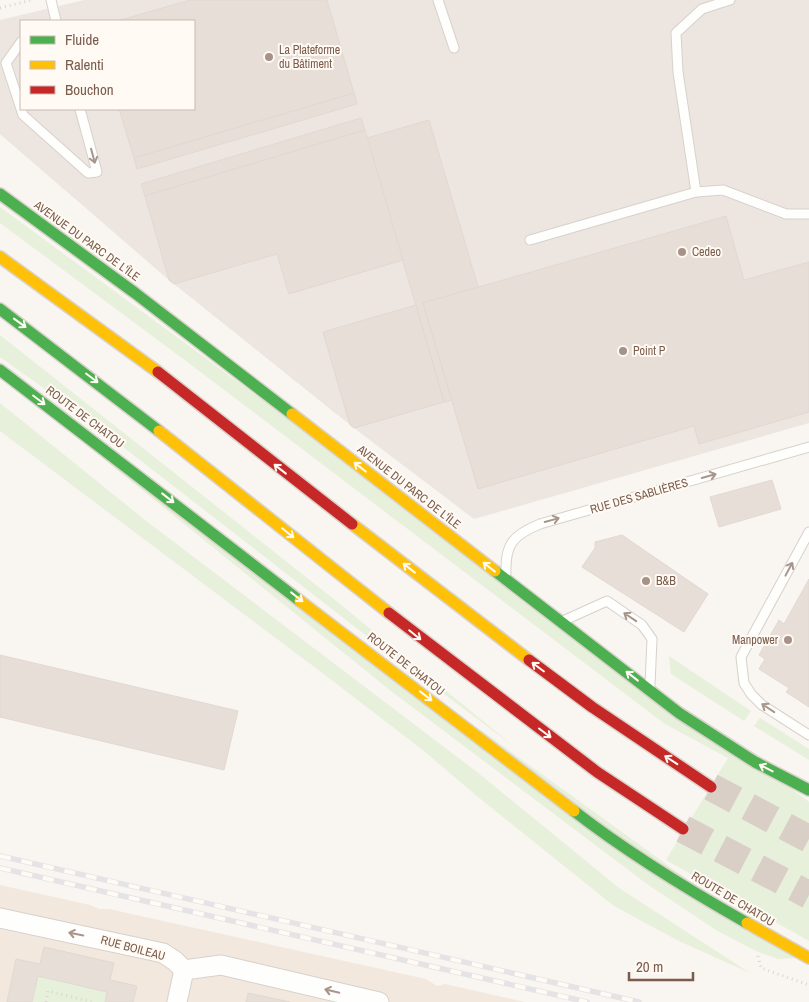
<svg xmlns="http://www.w3.org/2000/svg" width="809" height="1002" font-family="'Archivo Narrow',sans-serif">
<style>
.residential{fill:#f2e8de}
.industrial{fill:#ede5e0;fill-rule:evenodd}
.green{fill:#e7f0db}
.building{fill:#e6ded7;stroke:#e2d8d2}
.lines{fill:none;stroke-linecap:round;stroke-linejoin:round}
.highway-tunnel{stroke:#d9cfc7;stroke-width:28;stroke-dasharray:28 14;stroke-linecap:butt}
.lane-casing{stroke:#d7d1cb;stroke-width:11}
.street-casing{stroke:#d7d1cb;stroke-width:21}
.fast-casing{stroke:#d9d2cb;stroke-width:14}
.slow-casing{stroke:#d9d2cb;stroke-width:14}
.jam-casing{stroke:#d9d2cb;stroke-width:14}
.path{stroke:#dcd5d0;stroke-width:3;stroke-dasharray:1 4;stroke-linecap:butt}
.lane{stroke:#fefefd;stroke-width:9}
.street{stroke:#fefefd;stroke-width:19}
.fast{stroke:#4caf50;stroke-width:11}
.slow{stroke:#ffc107;stroke-width:11}
.jam{stroke:#c62828;stroke-width:11}
.rail-casing{stroke:#e6e3e7;stroke-width:5.5}
.rail{stroke:#fffaf3;stroke-width:4;stroke-dasharray:11;stroke-linecap:butt}
.oneway{stroke:#a8958b}
.oneway2{stroke:#fffaf3}
.poi-dot{fill:#a69286;stroke:#fffaf3;stroke-width:2}
.labels{text-anchor:middle;stroke-width:4;stroke-linejoin:round;paint-order:stroke}
.poi-label{font-size:12px;fill:#7a5c4d;stroke:#fffaf3;text-anchor:start}
.street-label{font-size:12px;fill:#7a5c4d;stroke:#fffaf3}
</style>
<rect width="100%" height="100%" fill="#f9f5f0"/>
<polygon class="residential" points="0,885 90,905 99,909 109,909 426,979 437,986 445,984 525,1002 0,1002"/>
<path class="industrial" d="M 84,0 L 809,0 L 809,423 L 474,519 L 354,428 L 169,280 L 0,134 L 0,20 ZM 21,21 L 194,21 L 194,109 L 21,109 Z"/>
<g class="green">
<polygon points="0,207 809,802 809,941 666,860 728,758 665,724 186,361 0,223"/>
<polygon points="0,335 335,600 512,745 359,630 87,419 0,357"/>
<polygon points="0,403 145,520 477,772 619,888 750,973 679,941 614,906 478,797 424,751 325,675 0,431"/>
<polygon points="80,440 796,958 778,959 756,951 716,930 647,884 391,691"/>
<polygon points="669,656 751,711 744,721 671,674"/>
<polygon points="760,718 809,749 809,760 754,726"/>
<polygon points="38,976 107,992 105,1002 32,1002"/>
</g>
<g class="building">
<polygon points="190,0 327,0 354,93 134,158 119,109 194,109 194,21 117,21"/>
<polygon points="354,93 357,104 137,169 134,158"/>
<polygon points="361,118 365,130 145,196 141,184"/>
<polygon points="429,120 478,287 423,303 452,400 444,402 367,138"/>
<polygon points="365,130 403,260 289,294 277,254 174,284 169,280 145,196"/>
<polygon points="726,216 744,280 809,262 809,412 699,444 694,426 478,489 423,303"/>
<polygon points="416,305 444,402 354,428 350,425 323,332"/>
<polygon points="772,480 781,509 719,527 710,497"/>
<polygon points="622,535 708,594 684,632 582,567 595,548 595,542"/>
<polygon points="809,579 809,707 786,692 789,688 759,669 765,659 759,655 779,620 784,624"/>
<polygon points="0,655 238,711 224,770 0,717"/>
<polygon points="44,947 114,963 110,980 137,986 133,1002 105,1002 107,992 38,976 32,1002 7,1002 16,959 40,964"/>
<polygon points="248,993 290,1002 246,1002"/>
</g>
<g class="lines">
<g class="highway-tunnel">
<polyline points="711,787 809,839"/>
<polyline points="683,829 809,895"/>
</g>
<defs>
<g id="lane">
<polyline points="51,0 56,21"/>
<polyline points="438,0 454,48"/>
<polyline points="21,42 6,63 23,115 88,173 97,172 80,109"/>
<polyline points="696,192 678,72 676,33 702,9 730,0"/>
<polyline points="530,240 696,192 723,190 786,214 809,214"/>
<polyline points="809,532 741,657 744,683 751,694 762,705 809,735"/>
<path d="M 506,573 C 505,544 513,535 540,524 L 809,447"/>
<polyline points="565,620 607,601 642,625 652,639 650,685"/>
</g>
<g id="street">
<polyline points="0,918 163,953 175,961 184,970 221,965 379,1002"/>
<polyline points="177,1002 184,970"/>
</g>
<g id="fast">
<polyline points="0,194 135,293 292,414"/>
<polyline points="0,309 159,431"/>
<polyline points="0,370 300,601"/>
<polyline points="495,571 679,713 755,762 809,790"/>
<path d="M 574,811 C 628,853 687,889 747,923"/>
</g>
<g id="slow">
<polyline points="0,257 158,372"/>
<polyline points="292,414 495,571"/>
<polyline points="159,431 389,613"/>
<polyline points="352,524 529,660"/>
<polyline points="300,601 574,811"/>
<polyline points="747,923 809,958"/>
</g>
<g id="jam">
<polyline points="158,372 352,524"/>
<polyline points="389,613 597,772 683,829"/>
<polyline points="529,660 592,707 711,787"/>
</g>
</defs>
<use href="#lane" class="lane-casing"/>
<use href="#street" class="street-casing"/>
<use href="#fast" class="fast-casing"/>
<use href="#slow" class="slow-casing"/>
<use href="#jam" class="jam-casing"/>
<g class="path">
<polyline points="0,8 32,0"/>
<polyline points="758,956 761,968 809,985"/>
<polyline points="46,1002 48,991 92,1002"/>
</g>
<use href="#lane" class="lane"/>
<use href="#street" class="street"/>
<use href="#fast" class="fast"/>
<use href="#slow" class="slow"/>
<use href="#jam" class="jam"/>
<defs>
<g id="rail">
<polyline points="0,856 639,1002"/>
<polyline points="0,868 587,1002"/>
</g>
</defs>
<use href="#rail" class="rail-casing"/>
<use href="#rail" class="rail"/>
</g>
<defs><path id="oneway-shaft" d="M-6 0H5M1.5-3L5.5 0L1.5 3" fill="none" stroke-width="1.6" stroke-linecap="round" stroke-linejoin="round" transform="scale(1.25)"/></defs>
<g class="oneway">
<use href="#oneway-shaft" transform="translate(93 156) rotate(75)"/>
<use href="#oneway-shaft" transform="translate(709 476) rotate(-16)"/>
<use href="#oneway-shaft" transform="translate(552 520) rotate(-15)"/>
<use href="#oneway-shaft" transform="translate(789 569) rotate(-62)"/>
<use href="#oneway-shaft" transform="translate(630 617) rotate(-146)"/>
<use href="#oneway-shaft" transform="translate(768 708) rotate(-146)"/>
<use href="#oneway-shaft" transform="translate(76 934) rotate(-168)"/>
<use href="#oneway-shaft" transform="translate(332 991) rotate(-167)"/>
</g>
<g class="oneway2">
<use href="#oneway-shaft" transform="translate(20 323) rotate(36)"/>
<use href="#oneway-shaft" transform="translate(92 378) rotate(37)"/>
<use href="#oneway-shaft" transform="translate(39 400) rotate(37)"/>
<use href="#oneway-shaft" transform="translate(360 467) rotate(-142)"/>
<use href="#oneway-shaft" transform="translate(280 469) rotate(-142)"/>
<use href="#oneway-shaft" transform="translate(168 498) rotate(38)"/>
<use href="#oneway-shaft" transform="translate(288 533) rotate(39)"/>
<use href="#oneway-shaft" transform="translate(489 567) rotate(-142)"/>
<use href="#oneway-shaft" transform="translate(409 568) rotate(-142)"/>
<use href="#oneway-shaft" transform="translate(297 597) rotate(38)"/>
<use href="#oneway-shaft" transform="translate(415 635) rotate(39)"/>
<use href="#oneway-shaft" transform="translate(538 667) rotate(-143)"/>
<use href="#oneway-shaft" transform="translate(632 676) rotate(-142)"/>
<use href="#oneway-shaft" transform="translate(426 696) rotate(38)"/>
<use href="#oneway-shaft" transform="translate(545 733) rotate(37)"/>
<use href="#oneway-shaft" transform="translate(671 760) rotate(-147)"/>
<use href="#oneway-shaft" transform="translate(766 768) rotate(-153)"/>
</g>
<g class="poi-dot">
<circle cx="269" cy="57" r="5"/>
<circle cx="682" cy="252" r="5"/>
<circle cx="623" cy="351" r="5"/>
<circle cx="646" cy="581" r="5"/>
<circle cx="788" cy="640" r="5"/>
</g>
<g class="labels">
<g class="poi-label">
<text x="279" y="54">La Plateforme<tspan x="279" dy="14">du Bâtiment</tspan></text>
<text x="692" y="256">Cedeo</text>
<text x="633" y="355">Point P</text>
<text x="656" y="585">B&amp;B</text>
<text x="778" y="644" text-anchor="end">Manpower</text>
</g>
<g class="street-label">
<text transform="translate(87 241) rotate(36)" y="4">AVENUE DU PARC DE L'ÎLE</text>
<text transform="translate(85 417) rotate(37)" y="4">ROUTE DE CHATOU</text>
<text transform="translate(409 487) rotate(38)" y="4">AVENUE DU PARC DE L'ÎLE</text>
<text transform="translate(639 496) rotate(-16)" y="4">RUE DES SABLIÈRES</text>
<text transform="translate(406 664) rotate(38)" y="4">ROUTE DE CHATOU</text>
<text transform="translate(733 899) rotate(31)" y="4">ROUTE DE CHATOU</text>
<text transform="translate(133 948) rotate(15)" y="4">RUE BOILEAU</text>
</g>
</g>
<rect x="20" y="20" width="175" height="90" fill="#fffaf3" stroke="#cabbb1"/>
<rect x="30" y="36" width="25" height="8" fill="#4caf50" stroke="#cabbb1"/>
<text x="65" y="45" font-size="15" fill="#7a5c4d">Fluide</text>
<rect x="30" y="61" width="25" height="8" fill="#ffc107" stroke="#cabbb1"/>
<text x="65" y="70" font-size="15" fill="#7a5c4d">Ralenti</text>
<rect x="30" y="86" width="25" height="8" fill="#c62828" stroke="#cabbb1"/>
<text x="65" y="95" font-size="15" fill="#7a5c4d">Bouchon</text>
<path d="M629 972v8h64v-8" fill="none" stroke="#7a5c4d" stroke-width="2.5"/>
<text x="636" y="972" font-size="15" fill="#7a5c4d" stroke="#fffaf3" stroke-width="4" paint-order="stroke">20 m</text>
</svg>
